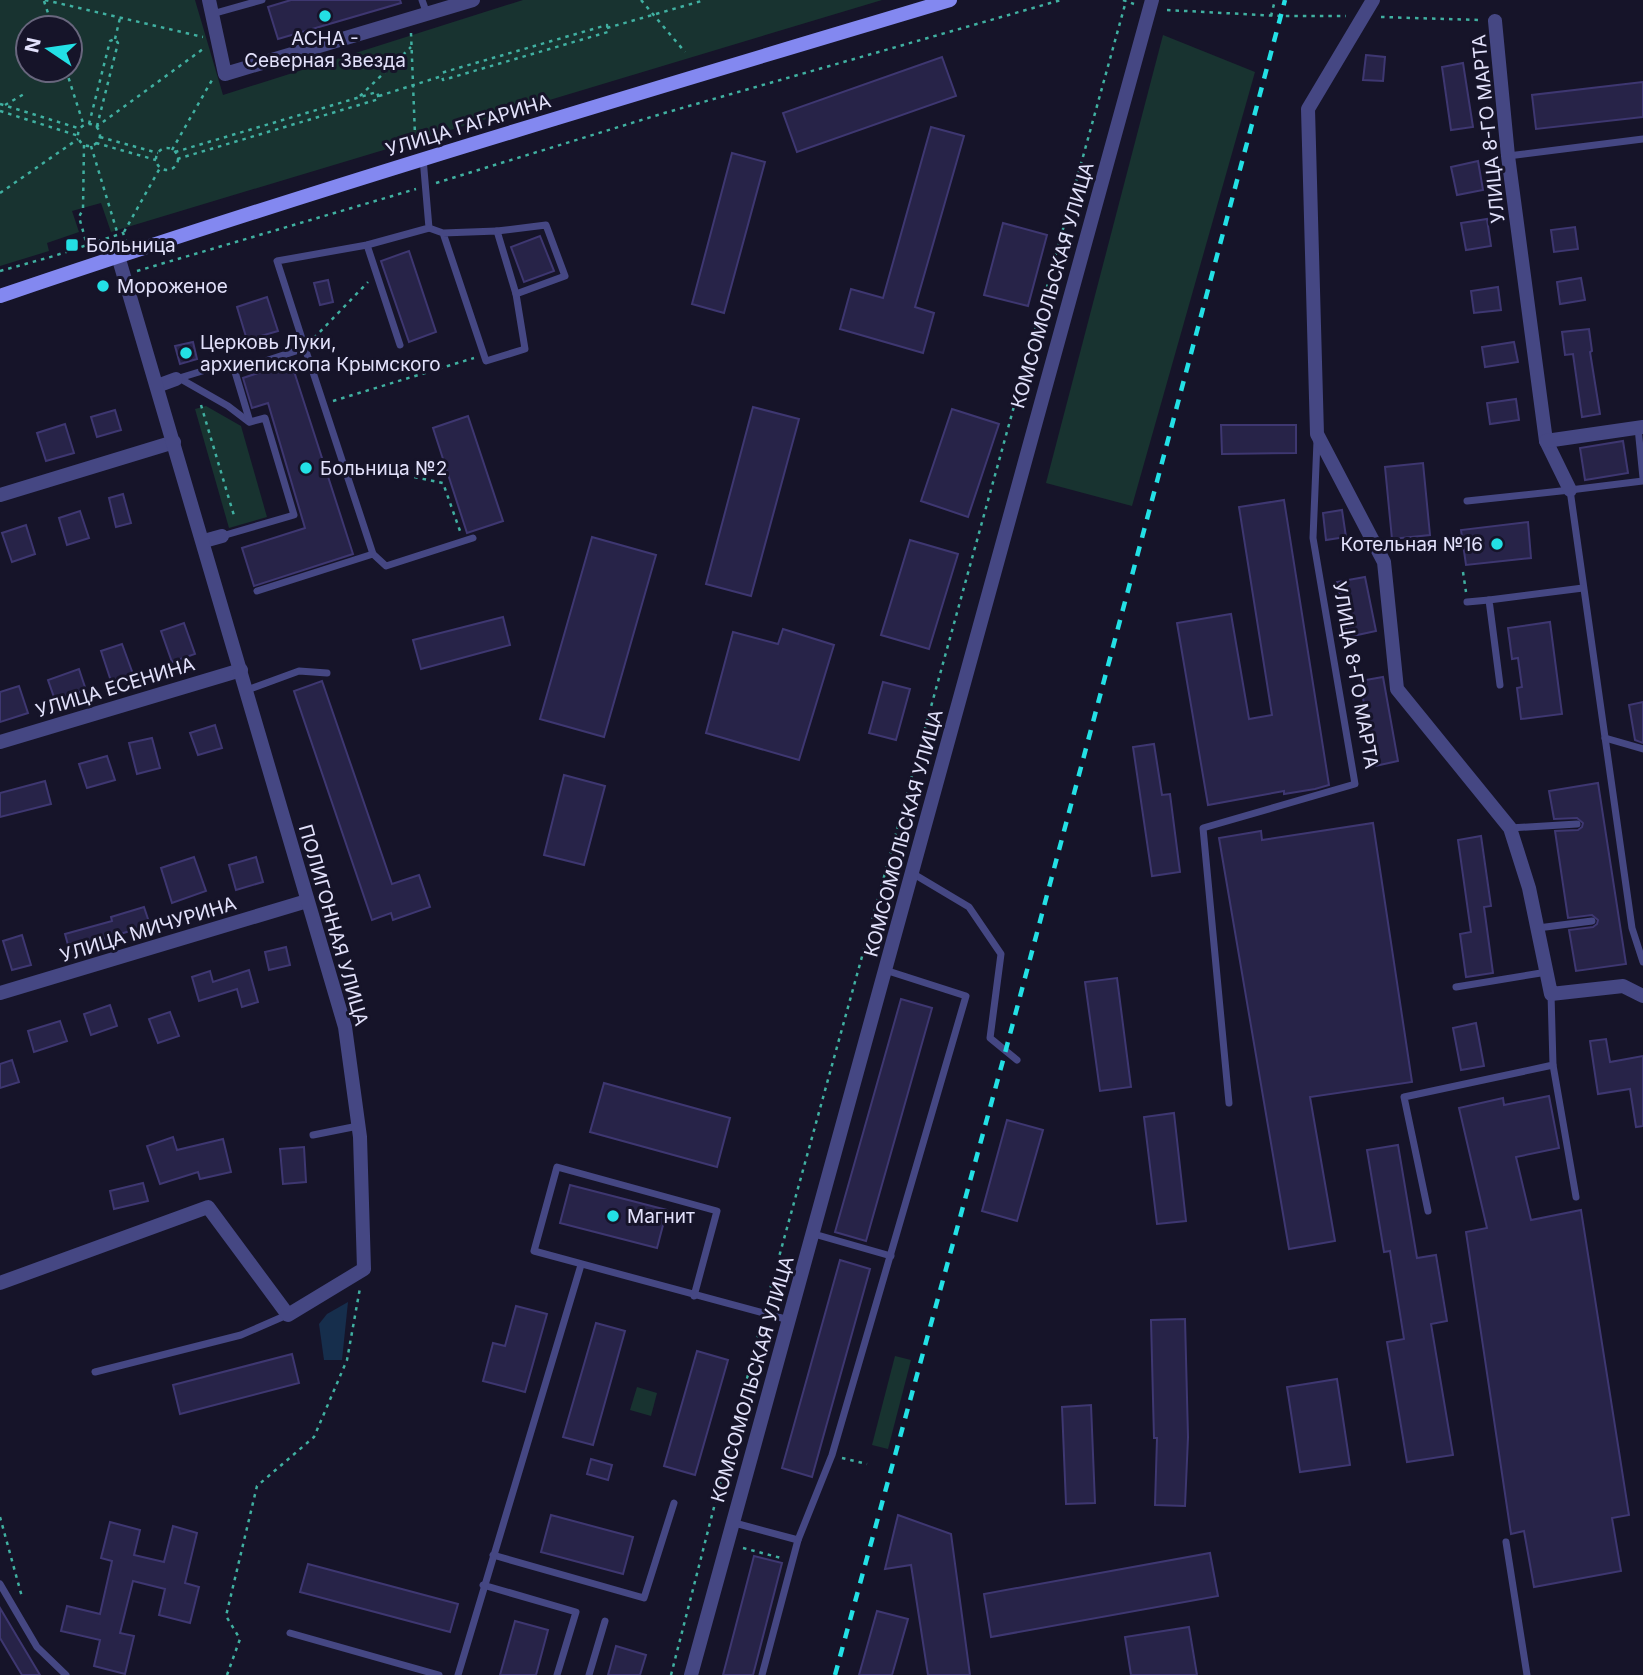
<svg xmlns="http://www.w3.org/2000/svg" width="1643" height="1675" font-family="Inter,sans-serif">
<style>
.green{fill:#183330;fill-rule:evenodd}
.water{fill:#162e4c}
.building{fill:#272348;stroke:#3e3771;stroke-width:2}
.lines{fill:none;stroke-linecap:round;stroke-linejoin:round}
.path{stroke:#40b0a1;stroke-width:2.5;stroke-dasharray:3.5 5;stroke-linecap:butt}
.service{stroke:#454783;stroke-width:7}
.minor{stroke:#454783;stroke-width:14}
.tertiary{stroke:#454783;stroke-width:14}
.secondary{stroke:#8388f0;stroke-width:14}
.rail{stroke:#23e0e5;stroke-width:4.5;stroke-dasharray:10 9;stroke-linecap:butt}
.poi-dot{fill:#23e0e5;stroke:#161429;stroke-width:2.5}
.labels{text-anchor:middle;stroke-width:6;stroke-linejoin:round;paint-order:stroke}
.poi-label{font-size:19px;fill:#e2e1fb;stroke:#161429;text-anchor:start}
.street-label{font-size:19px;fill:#e2e1fb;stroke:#161429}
</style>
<rect width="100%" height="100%" fill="#161429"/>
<g class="green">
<path d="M 0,0 L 195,0 L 223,95 L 523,0 L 882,0 L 111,232 L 101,203 L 72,211 L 79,232 L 47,243 L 49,251 L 0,266 ZM 28,28 L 70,28 L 70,70 L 28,70 Z"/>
<polygon points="1163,35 1255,72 1132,506 1046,483"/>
<polygon points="206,406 241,426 267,517 229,528 195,409"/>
<polygon points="895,1356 911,1360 888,1449 872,1445"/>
<polygon points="637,1387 657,1393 651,1416 630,1410"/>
</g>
<polygon class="water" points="348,1302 342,1360 324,1360 319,1324 327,1314"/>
<g class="building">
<polygon points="291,0 400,0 401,3 278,39 268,7"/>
<polygon points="1366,55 1385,57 1383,81 1363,80"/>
<polygon points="942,57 956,96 797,152 783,113"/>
<polygon points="1463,63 1473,127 1451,130 1442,67"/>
<polygon points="1643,82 1643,117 1536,129 1532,95"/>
<polygon points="931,127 964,136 915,307 934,313 923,353 840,329 851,289 883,298"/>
<polygon points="732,153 765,162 724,313 692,304"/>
<polygon points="1478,161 1483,190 1457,195 1451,167"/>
<polygon points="1487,219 1491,246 1466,250 1461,223"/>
<polygon points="1003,223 1047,235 1028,306 984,295"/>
<polygon points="1575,227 1578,249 1554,252 1551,230"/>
<polygon points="540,236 554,271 524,282 511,247"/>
<polygon points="409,251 436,332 409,342 381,261"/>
<polygon points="1581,278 1585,300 1560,304 1557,282"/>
<polygon points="328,280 333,302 320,305 314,283"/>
<polygon points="1498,287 1501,310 1474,313 1471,291"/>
<polygon points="267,297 278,331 247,340 237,307"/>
<polygon points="1589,329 1592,351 1590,352 1600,414 1582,417 1573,354 1565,355 1562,332"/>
<polygon points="193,342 197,359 180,364 175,346"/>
<polygon points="1514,342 1518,362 1485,367 1482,347"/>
<polygon points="291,362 353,554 254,586 242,548 305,528 268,403 252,408 243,378"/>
<polygon points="1516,399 1519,420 1490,424 1487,403"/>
<polygon points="753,407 799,419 751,596 706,584"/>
<polygon points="952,409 999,424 968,517 921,501"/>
<polygon points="115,410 121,430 97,437 91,417"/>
<polygon points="468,416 503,521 467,533 433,428"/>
<polygon points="65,424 74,453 46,461 37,433"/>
<polygon points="1221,425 1296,425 1296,453 1222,454"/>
<polygon points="1623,441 1628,473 1585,480 1580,448"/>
<polygon points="1423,463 1430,535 1392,539 1385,467"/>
<polygon points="123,494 131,523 116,527 109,498"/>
<polygon points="1284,500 1329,785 1315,789 1284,794 1284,791 1208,805 1177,623 1231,614 1249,719 1272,715 1239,507"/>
<polygon points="1342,510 1346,537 1326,540 1323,513"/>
<polygon points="80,511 89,538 67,545 59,518"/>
<polygon points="1528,522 1531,558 1466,565 1461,530"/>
<polygon points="26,525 35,554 12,562 2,533"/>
<polygon points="592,537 656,555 604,737 540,719"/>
<polygon points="910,540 958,554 929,649 881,635"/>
<polygon points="1365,577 1376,631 1348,637 1337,582"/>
<polygon points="503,617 510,645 421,669 413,640"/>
<polygon points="1550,622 1562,714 1521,719 1517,688 1522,687 1518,658 1512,659 1508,628"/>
<polygon points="184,623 195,654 172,662 161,631"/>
<polygon points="783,629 834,645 799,760 706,733 733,632 778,644"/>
<polygon points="122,644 133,674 111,681 101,651"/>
<polygon points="79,669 86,690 55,700 48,680"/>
<polygon points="1383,677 1398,761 1375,766 1360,681"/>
<polygon points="322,681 392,884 419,875 430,907 393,920 391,913 372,920 294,691"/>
<polygon points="883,682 910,689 896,740 869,733"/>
<polygon points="19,686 28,713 0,722 0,692"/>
<polygon points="1643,702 1643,743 1635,740 1629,705"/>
<polygon points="215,725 222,748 198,755 190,733"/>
<polygon points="152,738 160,768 137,774 129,743"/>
<polygon points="1154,744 1162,795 1170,794 1180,872 1152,876 1133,747"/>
<polygon points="107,756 115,780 87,788 79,764"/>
<polygon points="564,775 605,786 584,865 544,855"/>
<polygon points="45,781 51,804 0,817 0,793"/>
<polygon points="1598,783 1626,964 1576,971 1569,930 1593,927 1597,924 1598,920 1592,915 1568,918 1555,831 1578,830 1582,827 1583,823 1577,818 1554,819 1549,791"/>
<polygon points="1373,823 1412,1082 1310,1097 1335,1241 1289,1249 1219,838 1261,831 1262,840"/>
<polygon points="1481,836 1491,906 1484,907 1493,973 1466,977 1460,934 1471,932 1458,840"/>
<polygon points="194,857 206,891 172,903 161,868"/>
<polygon points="256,857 263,882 236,890 229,865"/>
<polygon points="144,907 150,925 100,940 101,943 70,952 65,934 112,921 111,917"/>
<polygon points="22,935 31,965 12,970 3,941"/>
<polygon points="286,947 290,965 269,970 265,952"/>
<polygon points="249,970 258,1002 242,1007 237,989 199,1001 192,977 210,971 213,982"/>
<polygon points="1117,978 1131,1087 1100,1091 1085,982"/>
<polygon points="901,999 932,1008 866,1241 835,1232"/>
<polygon points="110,1005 117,1026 91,1035 84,1014"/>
<polygon points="170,1012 179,1036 158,1043 149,1019"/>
<polygon points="60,1021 67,1041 34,1052 28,1031"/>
<polygon points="1476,1023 1484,1066 1461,1070 1453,1028"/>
<polygon points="1606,1039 1610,1062 1643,1056 1643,1126 1636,1127 1630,1089 1598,1094 1590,1041"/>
<polygon points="12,1060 19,1082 0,1088 0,1064"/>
<polygon points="604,1083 730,1118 717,1167 590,1132"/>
<polygon points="1549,1096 1559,1148 1516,1157 1531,1220 1581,1210 1629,1515 1612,1518 1621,1571 1534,1587 1524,1531 1511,1534 1466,1232 1487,1228 1459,1108 1503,1098 1504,1105"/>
<polygon points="1174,1113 1186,1221 1157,1224 1144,1117"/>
<polygon points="1007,1120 1043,1130 1017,1221 982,1211"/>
<polygon points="173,1137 177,1150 223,1139 231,1172 200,1179 198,1172 160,1184 147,1146"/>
<polygon points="1398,1145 1417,1258 1436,1255 1447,1321 1431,1324 1453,1455 1407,1462 1387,1342 1404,1339 1390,1251 1384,1252 1367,1150"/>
<polygon points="304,1147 306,1182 283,1184 280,1149"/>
<polygon points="143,1183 148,1201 114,1209 110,1191"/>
<polygon points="570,1185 667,1210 657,1248 560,1223"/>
<polygon points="840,1260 870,1269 812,1477 782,1468"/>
<polygon points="516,1306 547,1314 525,1392 483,1381 493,1343 505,1346"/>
<polygon points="1185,1319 1188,1437 1185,1506 1155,1505 1157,1438 1154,1438 1151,1320"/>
<polygon points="596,1323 625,1331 593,1445 563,1437"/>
<polygon points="697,1351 728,1360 695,1475 664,1466"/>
<polygon points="292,1354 299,1383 180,1414 173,1385"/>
<polygon points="1337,1379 1350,1465 1300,1472 1287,1387"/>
<polygon points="1091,1405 1095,1503 1066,1504 1062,1407"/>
<polygon points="591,1459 612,1465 608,1480 587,1474"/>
<polygon points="551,1515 633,1537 623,1574 541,1552"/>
<polygon points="898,1515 951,1534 970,1675 928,1675 911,1565 885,1569"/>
<polygon points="110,1522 140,1530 134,1555 164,1562 173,1526 197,1533 185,1583 199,1587 190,1623 159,1615 165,1589 133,1581 120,1633 134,1636 125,1674 94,1666 100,1640 61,1631 67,1606 100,1614 112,1561 101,1558"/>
<polygon points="1210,1553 1218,1596 991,1637 984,1594"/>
<polygon points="754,1556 782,1563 753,1675 723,1675"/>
<polygon points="308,1564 458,1604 450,1632 300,1592"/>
<polygon points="0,1608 40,1675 22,1675 0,1638"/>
<polygon points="877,1611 908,1619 892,1675 859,1675"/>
<polygon points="515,1621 548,1630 536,1675 500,1675"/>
<polygon points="1189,1627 1197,1675 1131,1675 1125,1637"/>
<polygon points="616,1646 646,1655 640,1675 608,1675"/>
</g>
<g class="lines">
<g class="path">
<polyline points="45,0 203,37"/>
<polyline points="641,0 685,52"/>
<polyline points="1123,0 1134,4"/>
<polyline points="44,1 53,28"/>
<polyline points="1167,10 1280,16 1346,16"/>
<polyline points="1271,16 1275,0"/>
<polyline points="1381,17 1479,20"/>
<polyline points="607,28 705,0"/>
<polyline points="411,33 415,135"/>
<polyline points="115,39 120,18"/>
<polyline points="66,70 84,126"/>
<polyline points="360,96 411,47"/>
<polyline points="379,96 442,76 443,80 608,32 607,25 441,73 442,76"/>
<polyline points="0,104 81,129"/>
<polyline points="5,105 24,94"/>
<polyline points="0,111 79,136"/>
<polyline points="89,124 110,41 115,39 118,43 97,126"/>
<circle cx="89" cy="135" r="11"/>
<polyline points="96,127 203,49"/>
<polyline points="100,137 158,153"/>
<polyline points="96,143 156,160"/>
<polyline points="84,145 83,209 79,217 87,245"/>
<polyline points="91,146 118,235"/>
<circle cx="167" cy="159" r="11"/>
<polyline points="172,150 212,80"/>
<polyline points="175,152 377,92 379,99 177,159"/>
<polyline points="436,183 661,114 1061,0"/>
<polyline points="0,193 78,139"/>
<polyline points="124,232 160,168"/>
<polyline points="0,271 54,256 123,233 126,240"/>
<polyline points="137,271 416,189"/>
<polyline points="314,338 368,282"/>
<polyline points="333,401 474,358"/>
<polyline points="201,405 235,519"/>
<polyline points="356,465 443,483 460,531"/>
<polyline points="1463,572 1466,592"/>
<polyline points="766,1304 1126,1"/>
<polyline points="842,1458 867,1464"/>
<polyline points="0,1517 22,1597"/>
<polyline points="743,1548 781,1558"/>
<polyline points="227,1675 240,1639 226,1616 257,1486 314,1437 347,1360 360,1288"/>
<polyline points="671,1675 761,1324"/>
</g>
<g class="service">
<polyline points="422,0 427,14"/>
<polyline points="212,14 262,0"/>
<polyline points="1508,156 1643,139"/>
<polyline points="429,228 443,233 486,361 525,349 516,294 497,231 443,233"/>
<polyline points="497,231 546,225 565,276 516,294"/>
<polyline points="367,245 400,345"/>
<polyline points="305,348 277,261 367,245 429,228 423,158"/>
<polyline points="235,371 305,348 373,554 386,566 473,538"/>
<polyline points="179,378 228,406 249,422"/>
<polyline points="176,379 232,362 250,422 265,418 294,515 222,536"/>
<polyline points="1638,428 1643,478"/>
<polyline points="1643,481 1570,490 1632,928 1643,962"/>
<polyline points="1467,501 1570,490"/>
<polyline points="257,591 373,554"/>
<polyline points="1467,602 1489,600"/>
<polyline points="1500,685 1489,600 1583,588"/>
<polyline points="247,690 299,671 327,673"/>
<polyline points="1605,738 1643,749"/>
<polyline points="1510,828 1577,824"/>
<polyline points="912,873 969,907 1001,954 990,1038 1017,1060"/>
<polyline points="1538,928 1592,921"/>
<polyline points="1456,987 1547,972"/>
<polyline points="1553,1065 1576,1197"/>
<polyline points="1229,1103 1203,828 1355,784 1313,538 1317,441"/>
<polyline points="313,1135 358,1126"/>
<polyline points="1428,1211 1404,1097 1553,1065 1551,994"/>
<polyline points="814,1234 891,1256"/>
<polyline points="694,1296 717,1211 557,1167 534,1251 789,1320"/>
<polyline points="95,1372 241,1335 287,1315"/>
<polyline points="731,1522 798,1540 832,1455 966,996 885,970"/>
<polyline points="1506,1542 1527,1675"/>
<polyline points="493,1555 644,1598 674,1503"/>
<polyline points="0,1584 37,1647 66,1675"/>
<polyline points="483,1585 576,1612 557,1675"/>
<polyline points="290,1633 439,1675"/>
<polyline points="458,1675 581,1265"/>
<polyline points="589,1675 605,1621"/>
<polyline points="762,1675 798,1540"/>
</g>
<g class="minor">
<polyline points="209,0 225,74 473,0"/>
<polyline points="1373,0 1308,109 1317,434 1384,562 1397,689 1510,828 1529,888 1551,994 1623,986 1643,996"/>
<polyline points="1495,21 1508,156 1546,441 1570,490"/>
<polyline points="157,386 176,379"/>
<polyline points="1546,441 1643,427"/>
<polyline points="0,495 174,442"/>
<polyline points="204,541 222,536"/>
<polyline points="0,742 241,670"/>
<polyline points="0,993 307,901"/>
<polyline points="0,1283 208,1207 288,1315 364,1269 360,1137 345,1027 118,256"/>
</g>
<polyline class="tertiary" points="691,1675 1152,0"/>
<path class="secondary" d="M 0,296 C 314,189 633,95 950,0"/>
<polyline class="rail" points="835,1675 1005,1053 1285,0"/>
</g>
<g class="poi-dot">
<circle cx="325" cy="16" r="7"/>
<rect x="65" y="238" width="14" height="14" rx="3.5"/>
<circle cx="103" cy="286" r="7"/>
<circle cx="186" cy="353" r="7"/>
<circle cx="306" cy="468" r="7"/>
<circle cx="1497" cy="544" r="7"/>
<circle cx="613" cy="1216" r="7"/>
</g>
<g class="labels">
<g class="poi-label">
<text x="325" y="45" text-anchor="middle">АСНА -<tspan x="325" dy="22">Северная Звезда</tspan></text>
<text x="86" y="252">Больница</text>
<text x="117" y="293">Мороженое</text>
<text x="200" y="349">Церковь Луки,<tspan x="200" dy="22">архиепископа Крымского</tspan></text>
<text x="320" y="475">Больница №2</text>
<text x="1483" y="551" text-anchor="end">Котельная №16</text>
<text x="627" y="1223">Магнит</text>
</g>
<g class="street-label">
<text transform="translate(468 125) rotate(-17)" y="7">УЛИЦА ГАГАРИНА</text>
<text transform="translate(1488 129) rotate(-96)" y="7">УЛИЦА 8-ГО МАРТА</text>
<text transform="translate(1052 285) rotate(-74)" y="7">КОМСОМОЛЬСКАЯ УЛИЦА</text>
<text transform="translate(1356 675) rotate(80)" y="7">УЛИЦА 8-ГО МАРТА</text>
<text transform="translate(115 687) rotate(-17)" y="7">УЛИЦА ЕСЕНИНА</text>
<text transform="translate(903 833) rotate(-75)" y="7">КОМСОМОЛЬСКАЯ УЛИЦА</text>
<text transform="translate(334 925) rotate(74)" y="7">ПОЛИГОННАЯ УЛИЦА</text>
<text transform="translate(148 929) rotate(-17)" y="7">УЛИЦА МИЧУРИНА</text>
<text transform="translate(752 1379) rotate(-74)" y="7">КОМСОМОЛЬСКАЯ УЛИЦА</text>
</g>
</g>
<g transform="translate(49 49) rotate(283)"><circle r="33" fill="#161429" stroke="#68667d" stroke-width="2"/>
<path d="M0-5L12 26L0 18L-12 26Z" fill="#23e0e5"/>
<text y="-10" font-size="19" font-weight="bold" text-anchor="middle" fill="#e2e1fb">N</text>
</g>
</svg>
